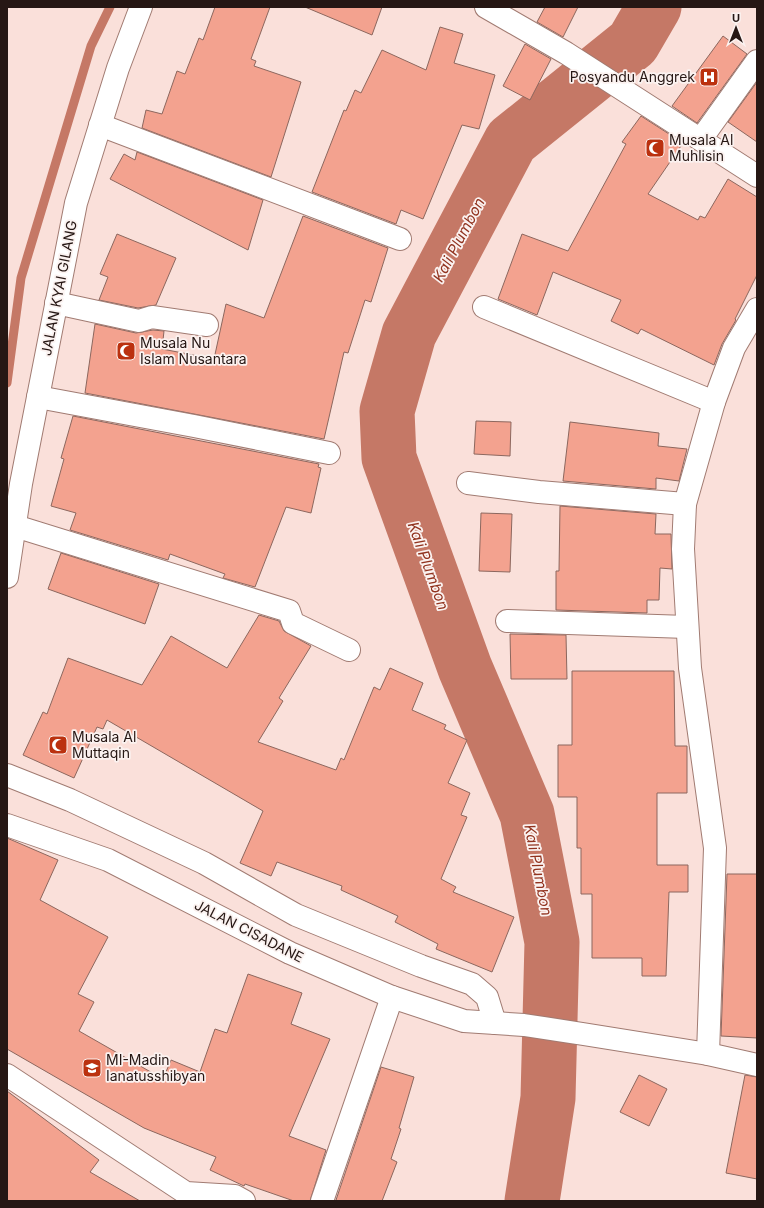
<svg xmlns="http://www.w3.org/2000/svg" width="764" height="1208" font-family="Inter,sans-serif">
<style>
.lines{fill:none;stroke-linecap:round;stroke-linejoin:round}
.stream{stroke:#c57866;stroke-width:9}
.river{stroke:#c57866;stroke-width:55}
.building{fill:#f3a28f;stroke:#8c675e}
.minor-casing{stroke:#a17b72;stroke-width:24}
.minor{stroke:#fff;stroke-width:22}
.labels{text-anchor:middle;stroke-width:3.5;stroke-linejoin:round;paint-order:stroke}
.poi-label{font-size:14px;fill:#261714;stroke:#fbf2f0;text-anchor:start}
.street-label{font-size:14px;fill:#261714;stroke:#fbf2f0}
.water-label{font-size:15px;font-style:italic;fill:#91331f;stroke:#fbf2f0}
</style>
<rect width="100%" height="100%" fill="#fae0da"/>
<g class="lines">
<polyline class="stream" points="7,383 21,278 91,46 110,7"/>
<polyline class="river" points="532,1201 548,1098 552,942 527,814 465,668 389,458 387,411 409,334 511,141 633,43 654,7"/>
</g>
<g class="building">
<polygon points="215,7 270,7 251,59 256,61 254,66 301,82 271,177 142,128 146,110 162,114 177,71 185,74 199,38 203,40"/>
<polygon points="305,7 382,7 372,35"/>
<polygon points="545,7 578,7 563,37 537,22"/>
<polygon points="440,27 463,34 454,63 495,75 479,129 462,125 423,219 401,210 396,224 312,192 344,110 346,111 355,90 361,93 382,50 426,70"/>
<polygon points="723,36 747,54 697,123 672,106"/>
<polygon points="525,44 551,59 530,100 503,86"/>
<polygon points="757,82 757,142 728,122"/>
<polygon points="641,116 683,143 648,194 698,220 700,216 705,218 728,179 757,197 757,275 735,319 736,320 722,344 714,365 641,329 638,334 611,321 621,300 553,272 537,315 498,299 522,234 568,251 626,144 622,142"/>
<polygon points="137,152 263,200 248,250 110,179 124,154 135,160"/>
<polygon points="303,216 388,248 371,302 365,300 348,353 344,352 324,439 85,393 95,324 136,333 153,330 164,331 162,349 214,359 226,304 264,318"/>
<polygon points="117,234 176,258 156,305 138,308 99,300 108,277 100,274"/>
<polygon points="73,416 319,464 318,467 321,468 311,513 286,507 255,587 223,578 225,574 170,554 168,560 70,530 76,513 51,506 64,459 61,458"/>
<polygon points="476,421 511,422 510,456 474,454"/>
<polygon points="570,422 659,433 658,446 687,449 679,481 656,478 656,489 563,481"/>
<polygon points="560,506 656,514 655,534 671,534 672,569 660,568 659,600 647,600 647,613 556,610 556,571 559,571"/>
<polygon points="481,513 512,514 510,572 479,571"/>
<polygon points="61,553 159,584 145,624 48,589"/>
<polygon points="259,615 279,621 284,631 311,646 279,698 283,701 258,742 336,770 341,758 344,760 374,687 380,690 390,668 423,683 412,710 446,725 444,729 467,740 448,783 470,793 461,815 467,817 441,879 456,887 453,892 514,917 492,972 436,949 438,944 395,922 398,916 341,890 342,886 277,862 271,876 240,863 263,811 107,720 103,729 97,727 74,778 23,755 43,712 47,714 68,658 142,685 171,636 227,668"/>
<polygon points="510,634 566,635 567,679 511,679"/>
<polygon points="572,671 674,671 675,746 687,746 687,793 657,793 657,865 688,865 688,892 669,892 666,976 642,976 642,958 592,958 592,894 581,894 581,848 577,848 577,797 558,797 558,745 572,745"/>
<polygon points="7,838 58,860 40,900 108,937 78,994 94,1002 79,1031 163,1079 171,1060 200,1072 215,1029 227,1033 248,974 302,993 291,1024 330,1039 289,1136 326,1150 310,1201 294,1201 245,1184 244,1186 210,1170 216,1157 144,1128 7,1049"/>
<polygon points="727,874 757,874 757,1038 721,1036"/>
<polygon points="381,1067 414,1077 399,1128 401,1129 391,1159 397,1162 382,1201 338,1201 336,1200"/>
<polygon points="639,1075 667,1089 649,1126 620,1112"/>
<polygon points="745,1075 757,1077 757,1179 726,1173"/>
<polygon points="7,1091 99,1160 90,1172 140,1201 7,1201"/>
</g>
<g class="lines">
<defs>
<g id="minor">
<polyline points="486,7 566,53 757,176"/>
<polyline points="100,125 400,239"/>
<polyline points="701,139 757,61"/>
<polyline points="56,303 139,321 152,317 207,325"/>
<polyline points="484,307 714,402"/>
<polyline points="38,397 194,426 329,453"/>
<polyline points="468,483 539,492 685,504"/>
<polyline points="15,526 289,611 293,623 349,650"/>
<polyline points="7,577 21,484 76,203 118,68 141,7"/>
<polyline points="507,621 687,627"/>
<polyline points="7,775 70,800 204,863 296,915 421,966 472,984 487,997 495,1023"/>
<polyline points="7,825 108,860 290,953 392,997 464,1021 524,1025 583,1034 708,1054 757,1065"/>
<polyline points="708,1054 715,848 690,668 683,549 685,504 714,402 734,348 757,309"/>
<polyline points="7,1075 186,1193 235,1196 244,1201"/>
<polyline points="322,1201 392,997"/>
</g>
</defs>
<use href="#minor" class="minor-casing"/>
<use href="#minor" class="minor"/>
</g>
<defs>
<symbol id="hospital-square" viewBox="-11 -11 22 22"><rect x="-9" y="-9" width="18" height="18" rx="4" fill="#bb310f" stroke="#fbf2f0"/><path d="M-5-5h3v3.5h4V-5h3V5h-3V1.5h-4V5h-3Z" fill="#fff"/></symbol>
<symbol id="mosque-square" viewBox="-11 -11 22 22"><rect x="-9" y="-9" width="18" height="18" rx="4" fill="#bb310f" stroke="#fbf2f0"/><path d="M3.5-4.9A6 6 0 1 0 3.5 4.9A5 5 0 1 1 3.5-4.9Z" fill="#fff"/></symbol>
<symbol id="school-square" viewBox="-11 -11 22 22"><rect x="-9" y="-9" width="18" height="18" rx="4" fill="#bb310f" stroke="#fbf2f0"/><path d="M0-5L7-2L0 1L-7-2ZM-4 1L0 2.5L4 1V4Q0 6-4 4Z" fill="#fff"/></symbol>
</defs>
<g fill-rule="evenodd">
<use href="#hospital-square" x="698" y="66" width="22" height="22"/>
<use href="#mosque-square" x="644" y="137" width="22" height="22"/>
<use href="#mosque-square" x="115" y="340" width="22" height="22"/>
<use href="#mosque-square" x="47" y="734" width="22" height="22"/>
<use href="#school-square" x="81" y="1057" width="22" height="22"/>
</g>
<g class="labels">
<g class="poi-label">
<text x="695" y="82" text-anchor="end">Posyandu Anggrek</text>
<text x="669" y="145">Musala Al<tspan x="669" dy="16">Muhlisin</tspan></text>
<text x="140" y="348">Musala Nu<tspan x="140" dy="16">Islam Nusantara</tspan></text>
<text x="72" y="742">Musala Al<tspan x="72" dy="16">Muttaqin</tspan></text>
<text x="106" y="1065">MI-Madin<tspan x="106" dy="16">Ianatusshibyan</tspan></text>
</g>
<g class="street-label">
<text transform="translate(59 288) rotate(-79)" y="5">JALAN KYAI GILANG</text>
<text transform="translate(249 931) rotate(27)" y="5">JALAN CISADANE</text>
</g>
<g class="water-label">
<text transform="translate(459 240) rotate(-62)" y="5">Kali Plumbon</text>
<text transform="translate(428 566) rotate(70)" y="5">Kali Plumbon</text>
<text transform="translate(538 870) rotate(79)" y="5">Kali Plumbon</text>
</g>
</g>
<rect width="764" height="1208" fill="none" stroke="#261714" stroke-width="16"/>
<g transform="translate(736 28)" stroke="#fbf2f0" stroke-width="3" paint-order="stroke">
<path d="M0-3L7 15L0 10L-7 15Z" fill="#261714"/>
<text y="-6" font-size="11" font-weight="bold" text-anchor="middle" fill="#261714">U</text>
</g>
</svg>
